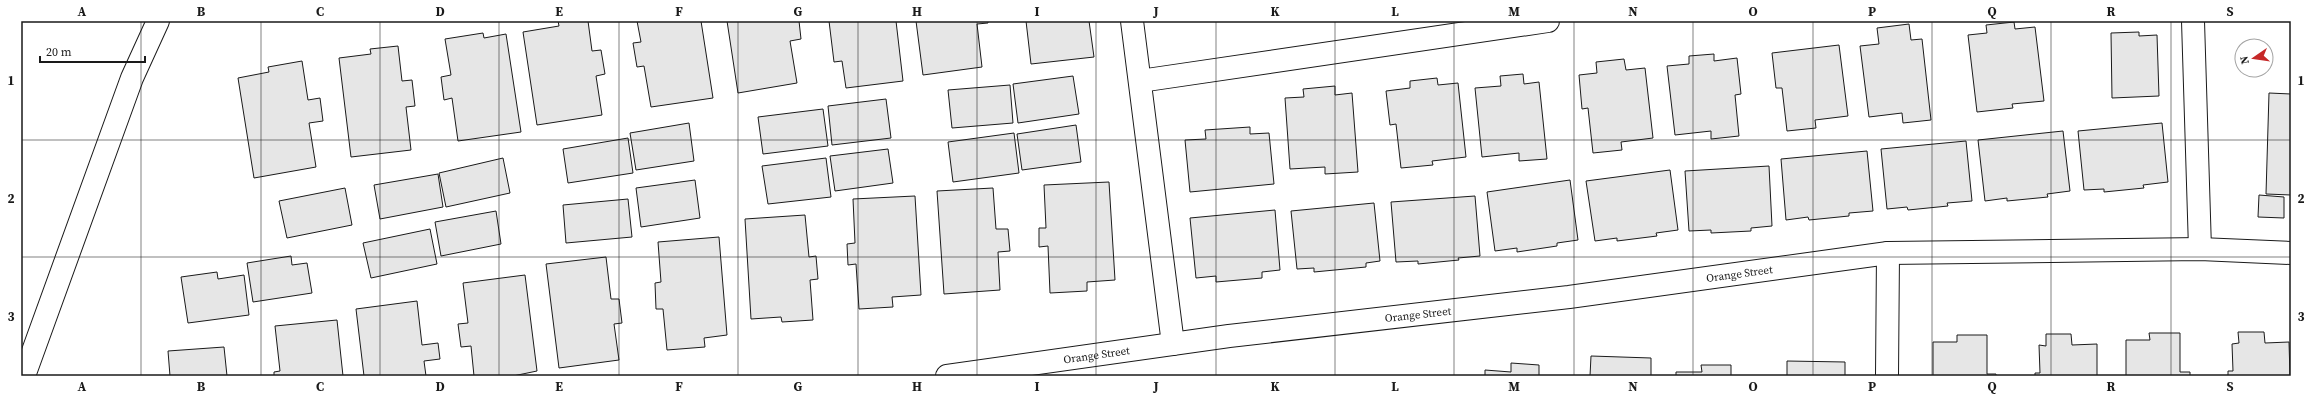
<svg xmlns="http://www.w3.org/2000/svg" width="2312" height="397" font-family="'Source Serif 4',serif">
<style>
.building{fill:#e6e6e6;stroke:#1a1a1a}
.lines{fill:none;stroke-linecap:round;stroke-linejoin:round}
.street-casing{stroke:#1a1a1a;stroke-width:24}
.secondary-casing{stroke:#1a1a1a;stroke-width:24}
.street{stroke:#fff;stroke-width:22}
.secondary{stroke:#fff;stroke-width:22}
.grid{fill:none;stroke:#1a1a1a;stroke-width:1;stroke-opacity:0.55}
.labels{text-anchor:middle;stroke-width:3;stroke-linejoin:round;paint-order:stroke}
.street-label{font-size:11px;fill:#1a1a1a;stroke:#fff}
.neatline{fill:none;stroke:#1a1a1a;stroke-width:1.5}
.grid-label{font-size:13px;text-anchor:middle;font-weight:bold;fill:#1a1a1a}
</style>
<rect width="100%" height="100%" fill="#fff"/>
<g class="building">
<polygon points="558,21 588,21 592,51 601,50 605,74 596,76 602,115 537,125 523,32 559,26"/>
<polygon points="637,21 701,21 713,98 651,107 644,66 637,67 633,43 641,42"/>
<polygon points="727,21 799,21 801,39 790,41 797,83 738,93"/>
<polygon points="829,21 896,21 903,81 846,88 842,61 834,62"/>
<polygon points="916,21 988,21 988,23 977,24 982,67 923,75"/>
<polygon points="1026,21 1089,21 1094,57 1031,64"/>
<polygon points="2014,22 2015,29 2035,27 2044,101 2012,104 2013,108 1977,112 1968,35 1987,33 1986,25"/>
<polygon points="1909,24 1911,40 1922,39 1931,120 1903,123 1902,113 1869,117 1860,46 1879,44 1877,28"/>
<polygon points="2139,32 2139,36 2157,35 2159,96 2112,98 2111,33"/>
<polygon points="483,33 484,38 506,34 521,132 458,141 452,98 444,100 441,77 451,75 445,39"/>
<polygon points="1839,45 1848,116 1815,120 1816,128 1787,131 1782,88 1776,88 1772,53"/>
<polygon points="398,46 402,81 412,80 415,106 406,107 411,150 351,157 339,58 371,54 370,49"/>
<polygon points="1714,54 1714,61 1737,58 1741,94 1735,95 1739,136 1711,139 1711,131 1675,135 1667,66 1689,64 1689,56"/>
<polygon points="1624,59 1626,70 1645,68 1653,138 1621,142 1622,150 1593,153 1588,108 1582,109 1579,75 1597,73 1596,62"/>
<polygon points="302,61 308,100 320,98 323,121 309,123 316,167 254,178 238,78 269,72 268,67"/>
<polygon points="1523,74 1524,84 1539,82 1547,159 1519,161 1519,153 1482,157 1475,88 1501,86 1500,76"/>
<polygon points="1073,76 1079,114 1018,123 1013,84"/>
<polygon points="1437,78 1438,85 1458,83 1466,157 1432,161 1433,165 1401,168 1396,124 1390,125 1386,91 1410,88 1410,81"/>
<polygon points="1010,85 1013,123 952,128 948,90"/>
<polygon points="1335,86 1335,95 1352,93 1358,172 1325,174 1325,167 1290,169 1285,98 1304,97 1303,89"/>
<polygon points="2269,93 2291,94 2291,195 2266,194"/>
<polygon points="886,99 891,138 832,145 828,106"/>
<polygon points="823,109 828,146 763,154 758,117"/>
<polygon points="689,123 694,161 636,170 630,133"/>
<polygon points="2162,123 2168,182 2143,185 2144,188 2104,192 2104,189 2084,190 2078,131"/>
<polygon points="1076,125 1081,162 1022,170 1017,134"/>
<polygon points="1250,127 1250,134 1269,133 1274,184 1190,192 1185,140 1206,139 1205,130"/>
<polygon points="2063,131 2070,191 2047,194 2048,197 2007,201 2007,198 1985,201 1978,140"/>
<polygon points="1014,133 1019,173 953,182 948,142"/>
<polygon points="628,138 633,173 568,183 563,149"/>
<polygon points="1966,141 1972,201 1947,203 1948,206 1908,210 1907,207 1887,209 1881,149"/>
<polygon points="888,149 893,183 835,191 830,156"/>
<polygon points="1867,151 1873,211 1849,213 1849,216 1809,220 1808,217 1786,220 1781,159"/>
<polygon points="503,158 510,193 446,207 439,173"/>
<polygon points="826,158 831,197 768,204 762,166"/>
<polygon points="1769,166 1772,226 1751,228 1751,231 1711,233 1711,230 1689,231 1685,171"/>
<polygon points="1670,170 1678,230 1656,233 1657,236 1617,241 1617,238 1595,241 1586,181"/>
<polygon points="438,174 443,207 380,219 374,185"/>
<polygon points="695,180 700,218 641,227 636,188"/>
<polygon points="1570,180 1578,240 1557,243 1557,246 1517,252 1517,248 1495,251 1487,192"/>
<polygon points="1109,182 1115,280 1087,282 1087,291 1050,293 1048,246 1039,247 1039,228 1046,228 1044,185"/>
<polygon points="345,188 352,225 287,238 279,201"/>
<polygon points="993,188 996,229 1008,229 1010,251 998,252 1000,290 944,294 937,191"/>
<polygon points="2259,195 2284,197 2284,218 2258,217"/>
<polygon points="915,196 921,295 892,297 893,307 859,309 856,264 848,265 847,244 855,243 853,199"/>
<polygon points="1475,196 1480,256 1458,258 1459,260 1418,264 1418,261 1396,262 1391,202"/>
<polygon points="628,199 632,237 566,243 563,205"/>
<polygon points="1374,203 1380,261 1366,263 1366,267 1314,272 1314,268 1297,269 1291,211"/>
<polygon points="1275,210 1280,270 1262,272 1262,278 1216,282 1216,276 1196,278 1190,218"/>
<polygon points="496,211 501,244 441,256 435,222"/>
<polygon points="805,215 809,257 816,256 818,279 810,280 813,320 782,322 781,317 751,319 745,219"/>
<polygon points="430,229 437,264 371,278 363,243"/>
<polygon points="719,237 727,335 704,338 705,347 667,350 663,309 656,309 655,283 661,282 658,242"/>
<polygon points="291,256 292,265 307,263 312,293 253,302 247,263"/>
<polygon points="606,257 611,299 619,299 622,323 614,324 619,360 559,368 546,264"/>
<polygon points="217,272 218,279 244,275 249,315 188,323 181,277"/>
<polygon points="525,275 537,371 513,376 474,376 471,346 461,347 458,324 468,323 463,283"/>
<polygon points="417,301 422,345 438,343 440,359 424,361 426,376 364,376 356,309"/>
<polygon points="337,320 343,376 274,376 274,372 280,371 275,326"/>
<polygon points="2238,332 2264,332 2265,343 2289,342 2290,376 2228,376 2228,371 2233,371 2232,344 2239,343"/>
<polygon points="2149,333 2180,333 2180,372 2190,372 2190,376 2126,376 2126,340 2150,340"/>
<polygon points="2046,334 2071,334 2072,345 2097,344 2097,376 2035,376 2035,373 2040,373 2039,345 2046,346"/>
<polygon points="1957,335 1987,335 1987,374 1996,374 1996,376 1933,376 1933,342 1957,342"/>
<polygon points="224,347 227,376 170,376 168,351"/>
<polygon points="1591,356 1651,358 1651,376 1590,376"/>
<polygon points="1787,361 1845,362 1845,376 1787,376"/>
<polygon points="1511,363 1539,365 1539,376 1485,376 1485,370 1511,372"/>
<polygon points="1701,365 1731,365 1731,376 1676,376 1676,372 1702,372"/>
</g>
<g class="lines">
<defs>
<g id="street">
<polyline points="1132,21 1173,344"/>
<polyline points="2193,21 2200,249"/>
<polyline points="1140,81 1548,21"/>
<path id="s1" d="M 947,376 L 1229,336 L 1569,297 L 1888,253 L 2200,249 L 2291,253"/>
<polyline points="1887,376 1888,253"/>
</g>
<polyline id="secondary" points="24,376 132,78 158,21"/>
</defs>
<use href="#street" class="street-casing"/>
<use href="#secondary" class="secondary-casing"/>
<use href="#street" class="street"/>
<use href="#secondary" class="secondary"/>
</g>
<path class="grid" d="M 141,21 L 141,376M 261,21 L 261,376M 380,21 L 380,376M 499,21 L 499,376M 619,21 L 619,376M 738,21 L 738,376M 858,21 L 858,376M 977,21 L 977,376M 1096,21 L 1096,376M 1216,21 L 1216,376M 1335,21 L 1335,376M 1454,21 L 1454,376M 1574,21 L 1574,376M 1693,21 L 1693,376M 1813,21 L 1813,376M 1932,21 L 1932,376M 2051,21 L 2051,376M 2171,21 L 2171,376M 21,140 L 2291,140M 21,257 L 2291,257"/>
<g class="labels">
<g class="street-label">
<text dy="4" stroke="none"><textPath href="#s1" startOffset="799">Orange Street</textPath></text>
<text dy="4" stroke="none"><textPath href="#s1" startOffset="475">Orange Street</textPath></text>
<text dy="4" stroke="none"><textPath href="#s1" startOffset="151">Orange Street</textPath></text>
</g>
</g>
<rect width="2312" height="397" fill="none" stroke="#ffffff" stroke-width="44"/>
<g transform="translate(2254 58) rotate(257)"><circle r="19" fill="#ffffff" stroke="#a3a3a3"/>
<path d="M0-3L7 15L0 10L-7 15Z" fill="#c62828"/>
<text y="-6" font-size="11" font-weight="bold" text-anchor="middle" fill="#1a1a1a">N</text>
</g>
<path d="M40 56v6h105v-6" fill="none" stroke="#1a1a1a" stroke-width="2"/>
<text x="46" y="56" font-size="12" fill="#1a1a1a" stroke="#ffffff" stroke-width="3" paint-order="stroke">20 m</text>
<rect x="22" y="22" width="2268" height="353" class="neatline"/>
<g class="grid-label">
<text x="82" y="16">A</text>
<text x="201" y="16">B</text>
<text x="320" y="16">C</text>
<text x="440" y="16">D</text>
<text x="559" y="16">E</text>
<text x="679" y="16">F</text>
<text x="798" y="16">G</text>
<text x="917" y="16">H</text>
<text x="1037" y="16">I</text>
<text x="1156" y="16">J</text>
<text x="1275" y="16">K</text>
<text x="1395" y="16">L</text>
<text x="1514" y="16">M</text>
<text x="1633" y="16">N</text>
<text x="1753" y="16">O</text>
<text x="1872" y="16">P</text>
<text x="1992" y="16">Q</text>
<text x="2111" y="16">R</text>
<text x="2230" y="16">S</text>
<text x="11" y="85">1</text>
<text x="2301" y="85">1</text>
<text x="11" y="203">2</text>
<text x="2301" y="203">2</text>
<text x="11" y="321">3</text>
<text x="2301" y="321">3</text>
<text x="82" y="391">A</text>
<text x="201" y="391">B</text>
<text x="320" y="391">C</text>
<text x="440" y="391">D</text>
<text x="559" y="391">E</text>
<text x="679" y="391">F</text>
<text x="798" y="391">G</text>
<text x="917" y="391">H</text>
<text x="1037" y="391">I</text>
<text x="1156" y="391">J</text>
<text x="1275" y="391">K</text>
<text x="1395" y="391">L</text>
<text x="1514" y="391">M</text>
<text x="1633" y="391">N</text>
<text x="1753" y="391">O</text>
<text x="1872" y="391">P</text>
<text x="1992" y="391">Q</text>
<text x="2111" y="391">R</text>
<text x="2230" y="391">S</text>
</g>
</svg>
